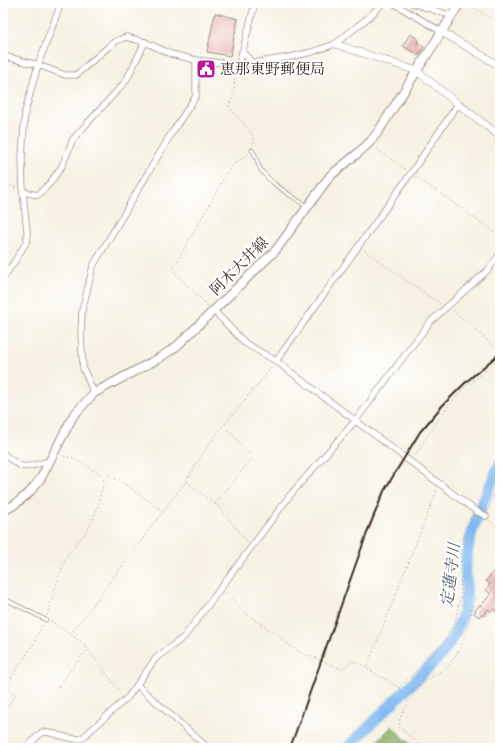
<svg xmlns="http://www.w3.org/2000/svg" width="503" height="751" font-family="'EB Garamond','Noto Serif JP',serif">
<style>
.forest{fill:#84a85d;stroke:#60693e}
.lines{fill:none;stroke-linecap:round;stroke-linejoin:round}
.river{stroke:#80b9f0;stroke-width:11}
.building{fill:#e7afa8}
.service-casing{stroke:#988e80;stroke-width:4.5}
.minor-casing{stroke:#988e80;stroke-width:7}
.tertiary-casing{stroke:#988e80;stroke-width:8}
.secondary-casing{stroke:#988e80;stroke-width:10}
.path{stroke:#988e80;stroke-width:1;stroke-dasharray:1 3;stroke-linecap:butt}
.service{stroke:#fff;stroke-width:3}
.minor{stroke:#fff;stroke-width:5.5}
.tertiary{stroke:#fff;stroke-width:7}
.secondary{stroke:#fff;stroke-width:8}
.rail{stroke:#3b2a1e;stroke-width:2}
.labels{text-anchor:middle;stroke-width:4;stroke-linejoin:round;paint-order:stroke}
.poi-label{font-size:15px;fill:#3b2a1e;stroke:#fff;text-anchor:start}
.street-label{font-size:15px;fill:#3b2a1e;stroke:#fff}
.water-label{font-size:16px;font-style:italic;fill:#535c68;stroke:#fff}
</style>
<rect width="100%" height="100%" fill="#fff"/>
<filter id="ink" filterUnits="userSpaceOnUse"><feTurbulence type="fractalNoise" baseFrequency=".025" numOctaves="2"/><feDisplacementMap in="SourceGraphic" scale="8" xChannelSelector="R" yChannelSelector="G"/><feConvolveMatrix kernelMatrix="1 2 1 2 8 2 1 2 1" color-interpolation-filters="sRGB"/></filter>
<filter id="wash" filterUnits="userSpaceOnUse"><feTurbulence type="fractalNoise" baseFrequency=".012" numOctaves="4" result="noise"/><feDisplacementMap in="SourceGraphic" scale="16" xChannelSelector="R" yChannelSelector="G"/><feGaussianBlur stdDeviation="0.9" result="paint"/><feColorMatrix in="noise" values="0 0 0 0 0 0 0 0 0 0 0 0 0 0 0 0 0 1.4 0 .05"/><feComposite in="paint" operator="in"/></filter>
<g filter="url(#wash)">
<rect width="100%" height="100%" fill="#f6f1e2"/>
<polygon class="forest" points="392,726 414,748 370,748"/>
<g class="lines">
<path class="river" d="M 347,748 L 441,655 C 455,636 464,618 466,594 C 467,579 464,564 468,549 C 474,519 488,491 500,463"/>
</g>
<g id="blocks">
<g class="building">
<polygon points="215,13 238,19 230,56 207,52"/>
<polygon points="410,34 418,39 417,43 424,47 419,55 403,46"/>
<polygon points="493,572 500,577 500,614 493,609 491,611 488,609 483,616 481,614 479,617 474,613 479,605 481,606 491,594 486,590 490,584 486,581"/>
</g>
</g>
</g>
<g filter="url(#ink)">
<use href="#blocks" fill-opacity="0" stroke="#988e80" stroke-width="1"/>
<g class="lines">
<defs>
<g id="service">
<path d="M 252,150 C 257,155 257,164 261,170 C 272,185 291,195 306,206"/>
<polyline points="3,598 46,620"/>
</g>
<g id="minor">
<polyline points="393,3 442,32"/>
<polyline points="412,3 452,16"/>
<polyline points="242,52 253,63"/>
<polyline points="3,56 38,65 65,75 76,75 114,42 126,37 145,42 171,54 196,60 239,65 253,63 290,57 312,52 335,44 369,17 383,3"/>
<polyline points="239,65 255,3"/>
<polyline points="23,192 38,195 50,183 62,166 73,139 126,81 145,42"/>
<polyline points="3,278 15,261 27,241 27,231 23,192 22,158 25,112 38,65 61,3"/>
<polyline points="214,311 245,343 276,361 476,511 486,516"/>
<polyline points="276,361 411,173 458,104"/>
<polyline points="94,393 83,368 81,334 82,311 93,266 171,134 196,96 196,60"/>
<path d="M 3,453 C 24,472 24,467 50,461"/>
<polyline points="137,685 208,748"/>
<path d="M 26,748 L 42,732 C 55,732 68,740 81,739 L 128,697 L 156,658 L 184,637 L 291,494 L 356,420 L 430,322 L 488,270 L 500,254"/>
</g>
<g id="tertiary">
<polyline points="442,32 500,66"/>
<polyline points="335,44 417,71 458,104 500,136"/>
</g>
<polyline id="secondary" points="3,511 14,505 29,493 41,478 73,416 94,393 161,357 177,346 276,250 330,176 357,154 370,142 378,132 460,3"/>
</defs>
<use href="#service" class="service-casing"/>
<use href="#minor" class="minor-casing"/>
<use href="#tertiary" class="tertiary-casing"/>
<use href="#secondary" class="secondary-casing"/>
<g class="path">
<polyline points="468,4 500,24"/>
<path d="M 235,71 L 234,94 L 229,105 L 230,108 C 238,118 255,132 254,145"/>
<polyline points="375,147 406,170"/>
<polyline points="415,176 500,236"/>
<polyline points="3,183 16,188"/>
<polyline points="364,250 440,304"/>
<polyline points="208,306 175,273 174,267 227,173 233,165 249,153"/>
<polyline points="453,310 497,349"/>
<polyline points="414,456 443,413 462,390 500,358"/>
<polyline points="104,476 110,475 122,482 163,511"/>
<polyline points="187,482 220,508 247,541"/>
<polyline points="493,497 495,498 500,505"/>
<polyline points="215,504 251,460 250,453 225,427"/>
<polyline points="488,511 500,476"/>
<polyline points="489,520 499,529 500,527"/>
<polyline points="225,593 248,615 276,634 289,645 300,652 341,669 345,667 352,661 357,662 399,688 435,652 444,642 456,619 461,593 461,551 464,537 472,515"/>
<path d="M 47,615 C 53,596 58,575 67,557 C 72,547 80,540 86,532 C 98,513 100,498 104,476 L 73,458 L 61,456"/>
<polyline points="51,621 84,644 114,684 123,693"/>
<polyline points="71,634 186,481 208,445 272,367"/>
<polyline points="367,667 437,490"/>
<polyline points="58,687 87,649"/>
<path d="M 399,688 C 419,708 398,706 399,727 L 423,748"/>
<path d="M 407,696 C 416,685 430,679 442,670 C 465,654 468,622 475,597"/>
<polyline points="3,712 16,695 6,685 31,648 43,624"/>
</g>
<use href="#service" class="service"/>
<use href="#minor" class="minor"/>
<use href="#tertiary" class="tertiary"/>
<use href="#secondary" class="secondary"/>
<polyline class="rail" points="290,748 368,530 384,491 420,432 443,405 466,382 500,353"/>
</g>
</g>
<defs>
<symbol id="civic-square" viewBox="-11 -11 22 22"><rect x="-9" y="-9" width="18" height="18" rx="4" fill="#b5179e" stroke="#fff"/><path d="M-.6-6.5H3V-4.5H.6V-3L4-1V1h2V6H-6V1h2V-1L-.6-3ZM-1.2 2.5V6h2.4V2.5Z" fill="#fff"/></symbol>
</defs>
<g fill-rule="evenodd">
<use href="#civic-square" x="195" y="58" width="22" height="22"/>
</g>
<g class="labels">
<g class="poi-label">
<text x="220" y="74">恵那東野郵便局</text>
</g>
<g class="street-label">
<text transform="translate(239 266) rotate(-45)" y="5">阿木大井線</text>
</g>
<g class="water-label">
<text transform="translate(450 575) rotate(-83)" y="6">定蓮寺川</text>
</g>
</g>
<rect width="503" height="751" fill="none" stroke="#fff" stroke-width="16"/>
</svg>
